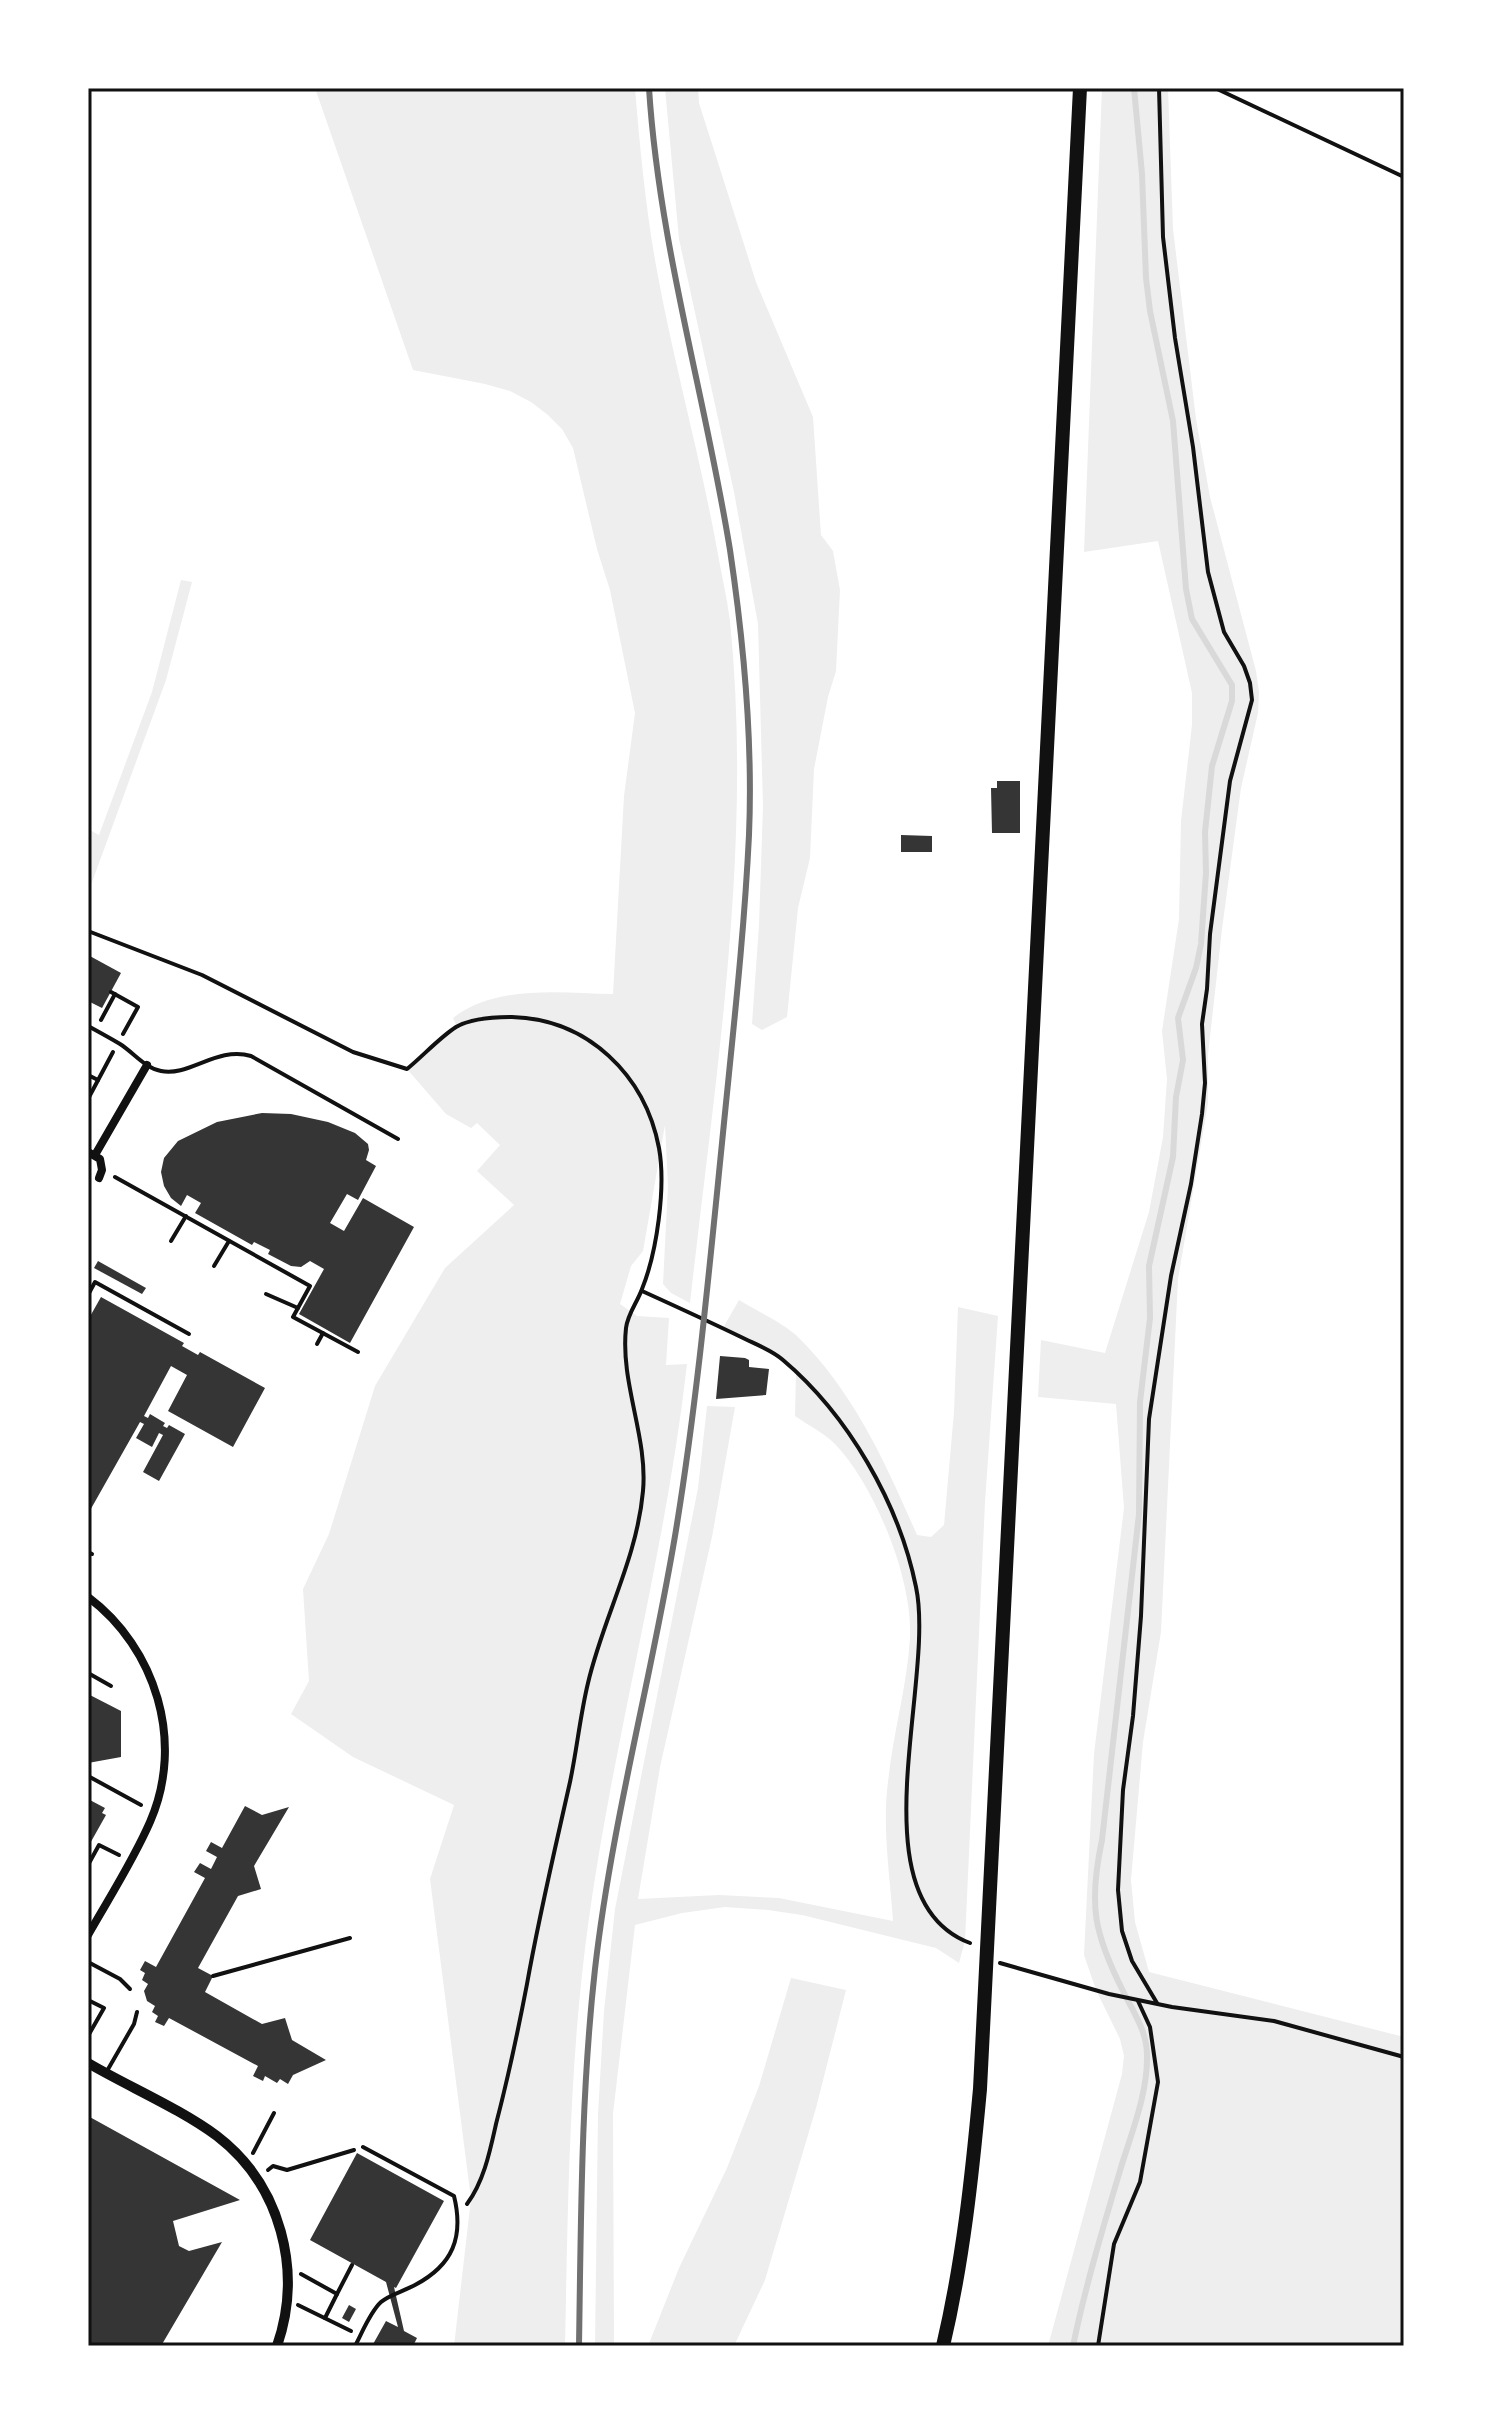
<svg xmlns="http://www.w3.org/2000/svg" width="1492" height="2434" font-family="'Libre Baskerville',serif">
<style>
.green{fill:#eee}
.lines{fill:none;stroke-linecap:round;stroke-linejoin:round}
.stream{stroke:#d9d9d9;stroke-width:6}
.building{fill:#353535}
.path{stroke:#111;stroke-width:4}
.service{stroke:#111;stroke-width:4}
.minor{stroke:#111;stroke-width:8}
.tertiary{stroke:#111;stroke-width:10}
.primary{stroke:#111;stroke-width:14}
.rail{stroke:#707070;stroke-width:6}
.neatline{fill:none;stroke:#111;stroke-width:3}
</style>
<rect width="100%" height="100%" fill="#fff"/>
<g class="green">
<path d="M 315,88 L 635,88 C 640,149 646,211 657,271 C 674,364 700,456 717,549 C 721,573 727,597 730,621 C 753,849 715,1078 690,1303 L 671,1293 L 663,1284 L 668,1186 L 665,1125 L 643,1251 L 631,1266 L 620,1304 L 637,1316 L 669,1318 L 666,1365 L 687,1364 C 666,1551 615,1732 589,1918 C 569,2060 568,2203 565,2346 L 454,2346 L 471,2199 L 430,1879 L 454,1805 L 353,1757 L 291,1714 L 309,1681 L 303,1589 L 329,1534 L 375,1386 L 445,1268 L 514,1205 L 477,1171 L 500,1145 L 477,1123 L 471,1128 L 446,1114 L 407,1069 L 457,1027 L 453,1018 C 498,984 560,993 613,994 L 624,796 L 635,713 L 610,590 L 597,549 L 573,448 L 562,429 L 548,415 L 531,402 L 510,391 L 485,384 L 413,370 Z"/>
<polygon points="665,88 698,88 699,103 756,282 813,417 821,535 833,551 840,590 836,671 828,697 814,769 810,858 798,908 787,1017 762,1030 752,1024 759,925 763,806 758,624 734,492 679,239"/>
<polygon points="1102,88 1168,88 1173,229 1196,419 1210,497 1256,671 1259,692 1258,713 1241,788 1222,929 1208,1055 1208,1103 1178,1279 1161,1632 1143,1742 1131,1880 1135,1922 1149,1972 1404,2037 1404,2346 1048,2346 1122,2074 1124,2056 1120,2039 1096,1990 1084,1955 1094,1754 1124,1508 1116,1404 1038,1397 1041,1340 1105,1353 1149,1212 1163,1137 1167,1079 1162,1031 1179,919 1181,821 1192,725 1192,693 1158,541 1084,552"/>
<polygon points="181,580 192,582 166,680 88,893 88,829 99,835 152,692"/>
<path d="M 739,1300 C 757,1311 781,1322 797,1336 C 854,1392 886,1464 917,1535 L 931,1537 L 944,1525 L 954,1412 L 958,1307 L 998,1316 L 985,1502 L 965,1941 L 959,1963 L 936,1948 L 802,1915 L 768,1910 L 725,1907 L 682,1913 L 635,1925 L 613,2114 L 614,2346 L 595,2346 L 598,2114 L 604,2011 L 615,1909 L 698,1488 L 707,1406 L 735,1407 L 712,1537 L 660,1767 L 638,1899 L 719,1895 L 779,1898 L 893,1921 C 890,1875 882,1827 888,1782 C 893,1733 907,1687 910,1638 C 913,1579 875,1486 835,1444 C 824,1433 808,1425 795,1416 L 796,1372 L 780,1357 L 723,1328 Z"/>
<polygon points="791,1978 846,1990 816,2108 765,2280 734,2346 648,2346 679,2268 727,2168 759,2086"/>
</g>
<g class="lines">
<path class="stream" d="M 1073,2346 C 1085,2288 1102,2231 1119,2174 C 1130,2136 1148,2095 1147,2055 C 1147,2032 1134,2013 1124,1993 C 1094,1934 1088,1905 1102,1840 L 1139,1514 L 1140,1402 L 1150,1318 L 1149,1266 L 1173,1157 L 1176,1097 L 1183,1060 L 1178,1018 L 1196,968 L 1201,944 L 1206,873 L 1205,832 L 1212,766 L 1232,701 L 1232,685 L 1192,619 L 1186,589 L 1173,421 L 1150,311 L 1146,278 L 1142,174 L 1134,88"/>
</g>
<g class="building">
<polygon points="997,781 1020,781 1020,833 992,833 991,788 997,788"/>
<polygon points="901,835 932,836 932,852 901,852"/>
<polygon points="88,955 121,973 102,1008 88,1001"/>
<polygon points="262,1113 291,1114 328,1122 355,1133 368,1144 369,1150 366,1160 376,1166 358,1200 347,1194 330,1223 344,1231 363,1198 414,1227 350,1343 299,1314 324,1269 310,1261 301,1267 291,1266 268,1254 270,1250 254,1242 252,1245 195,1213 201,1203 187,1195 181,1206 171,1198 164,1186 161,1172 164,1158 178,1141 217,1122"/>
<polygon points="98,1261 146,1288 142,1294 94,1268"/>
<polygon points="101,1297 184,1343 182,1346 198,1355 200,1352 265,1388 233,1447 168,1411 187,1375 171,1366 144,1416 148,1418 150,1414 165,1423 163,1426 167,1428 169,1425 185,1434 159,1481 143,1472 163,1435 159,1433 152,1447 136,1438 144,1424 140,1422 88,1514 88,1320"/>
<polygon points="720,1356 745,1358 749,1360 749,1367 769,1369 766,1395 716,1399"/>
<polygon points="88,1694 121,1711 121,1757 88,1763"/>
<polygon points="88,1799 105,1808 102,1813 106,1815 88,1847"/>
<polygon points="245,1806 262,1815 289,1807 254,1866 261,1889 238,1896 198,1968 213,1976 205,1992 262,2024 285,2018 292,2040 326,2060 293,2075 288,2084 280,2079 277,2083 265,2076 263,2081 253,2076 258,2066 169,2018 164,2026 155,2022 158,2016 152,2012 155,2006 147,2001 144,1991 148,1984 142,1980 145,1973 140,1970 145,1961 156,1967 205,1878 194,1872 200,1863 211,1869 217,1857 206,1851 211,1842 222,1848"/>
<polygon points="88,2116 240,2200 173,2221 179,2246 189,2251 222,2242 161,2346 88,2346"/>
<polygon points="357,2153 444,2201 396,2288 394,2287 404,2331 417,2338 413,2346 372,2346 386,2321 398,2327 386,2282 310,2240"/>
<polygon points="349,2305 356,2309 349,2322 342,2318"/>
</g>
<g class="lines">
<g class="path">
<polyline points="1215,88 1404,177"/>
<path d="M 88,931 L 202,975 L 353,1052 L 407,1069 C 423,1056 439,1038 456,1027 C 471,1018 495,1017 512,1017 C 588,1019 645,1075 659,1148 C 666,1187 657,1252 642,1289 C 637,1303 628,1313 626,1328 C 620,1383 648,1437 643,1491 C 637,1559 603,1618 588,1683 C 580,1716 577,1749 570,1782 C 555,1849 539,1916 527,1984 C 518,2031 508,2078 496,2124 C 490,2151 484,2181 467,2204"/>
<polyline points="111,992 138,1007 123,1034"/>
<polyline points="101,1020 115,994"/>
<polyline points="88,1075 98,1080"/>
<polyline points="88,1099 113,1052"/>
<polyline points="115,1177 310,1286 293,1317 358,1352"/>
<polyline points="171,1241 186,1216"/>
<polyline points="214,1266 229,1241"/>
<path d="M 642,1291 C 675,1306 708,1321 741,1337 C 755,1344 772,1350 783,1360 C 848,1415 899,1503 916,1587 C 936,1681 854,1899 970,1943"/>
<polyline points="266,1294 298,1308"/>
<polyline points="317,1344 323,1333"/>
<polyline points="88,1552 92,1554"/>
<polyline points="88,1776 141,1805"/>
<polyline points="88,1865 99,1845 119,1855"/>
<polyline points="1000,1963 1109,1994 1172,2007 1274,2021 1404,2057"/>
<polyline points="213,1976 350,1938"/>
<polyline points="88,2000 104,2008 88,2036"/>
<polyline points="1157,2003 1132,1961 1122,1931 1118,1890 1123,1790 1133,1716 1141,1616 1149,1419 1171,1276 1191,1184 1202,1114 1205,1083 1202,1024 1207,989 1210,934 1230,781 1252,700 1250,683 1244,666 1224,632 1208,572 1193,447 1175,338 1163,237 1159,88"/>
<polyline points="253,2153 274,2113"/>
<polyline points="268,2170 273,2166 287,2170 354,2150"/>
<polyline points="301,2274 337,2294 325,2318"/>
<polyline points="337,2294 352,2265"/>
<polyline points="298,2305 351,2331"/>
<polyline points="1098,2346 1114,2244 1140,2182 1158,2082 1150,2027 1138,2001"/>
</g>
<g class="service">
<path d="M 88,1026 C 99,1032 110,1038 120,1044 C 134,1053 145,1068 161,1071 C 189,1077 217,1046 251,1056 L 398,1139"/>
<polyline points="88,1295 95,1282 189,1334"/>
<polyline points="88,1673 111,1686"/>
<polyline points="88,1962 120,1979 130,1989"/>
<polyline points="107,2071 134,2024 137,2012"/>
<path d="M 355,2346 C 362,2333 370,2312 381,2302 C 389,2295 404,2291 415,2285 C 453,2265 464,2237 454,2196 L 363,2147"/>
</g>
<g class="minor">
<polyline points="88,1152 100,1159 102,1170 99,1178"/>
<polyline points="95,1155 147,1065"/>
<path d="M 88,1597 C 156,1648 185,1742 150,1822 C 133,1861 109,1898 88,1935"/>
</g>
<path class="tertiary" d="M 88,2063 C 129,2087 179,2108 217,2136 C 281,2185 303,2271 277,2346"/>
<path class="primary" d="M 943,2346 C 963,2261 972,2176 980,2089 L 1080,88"/>
<path class="rail" d="M 579,2346 C 581,2220 581,2094 595,1969 C 612,1821 652,1676 676,1530 C 697,1401 709,1272 722,1143 C 732,1041 744,938 749,835 C 753,740 744,644 730,550 C 705,395 659,245 649,88"/>
</g>
<rect width="1492" height="2434" fill="none" stroke="#ffffff" stroke-width="180"/>
<rect x="90" y="90" width="1312" height="2254" class="neatline"/>
</svg>
